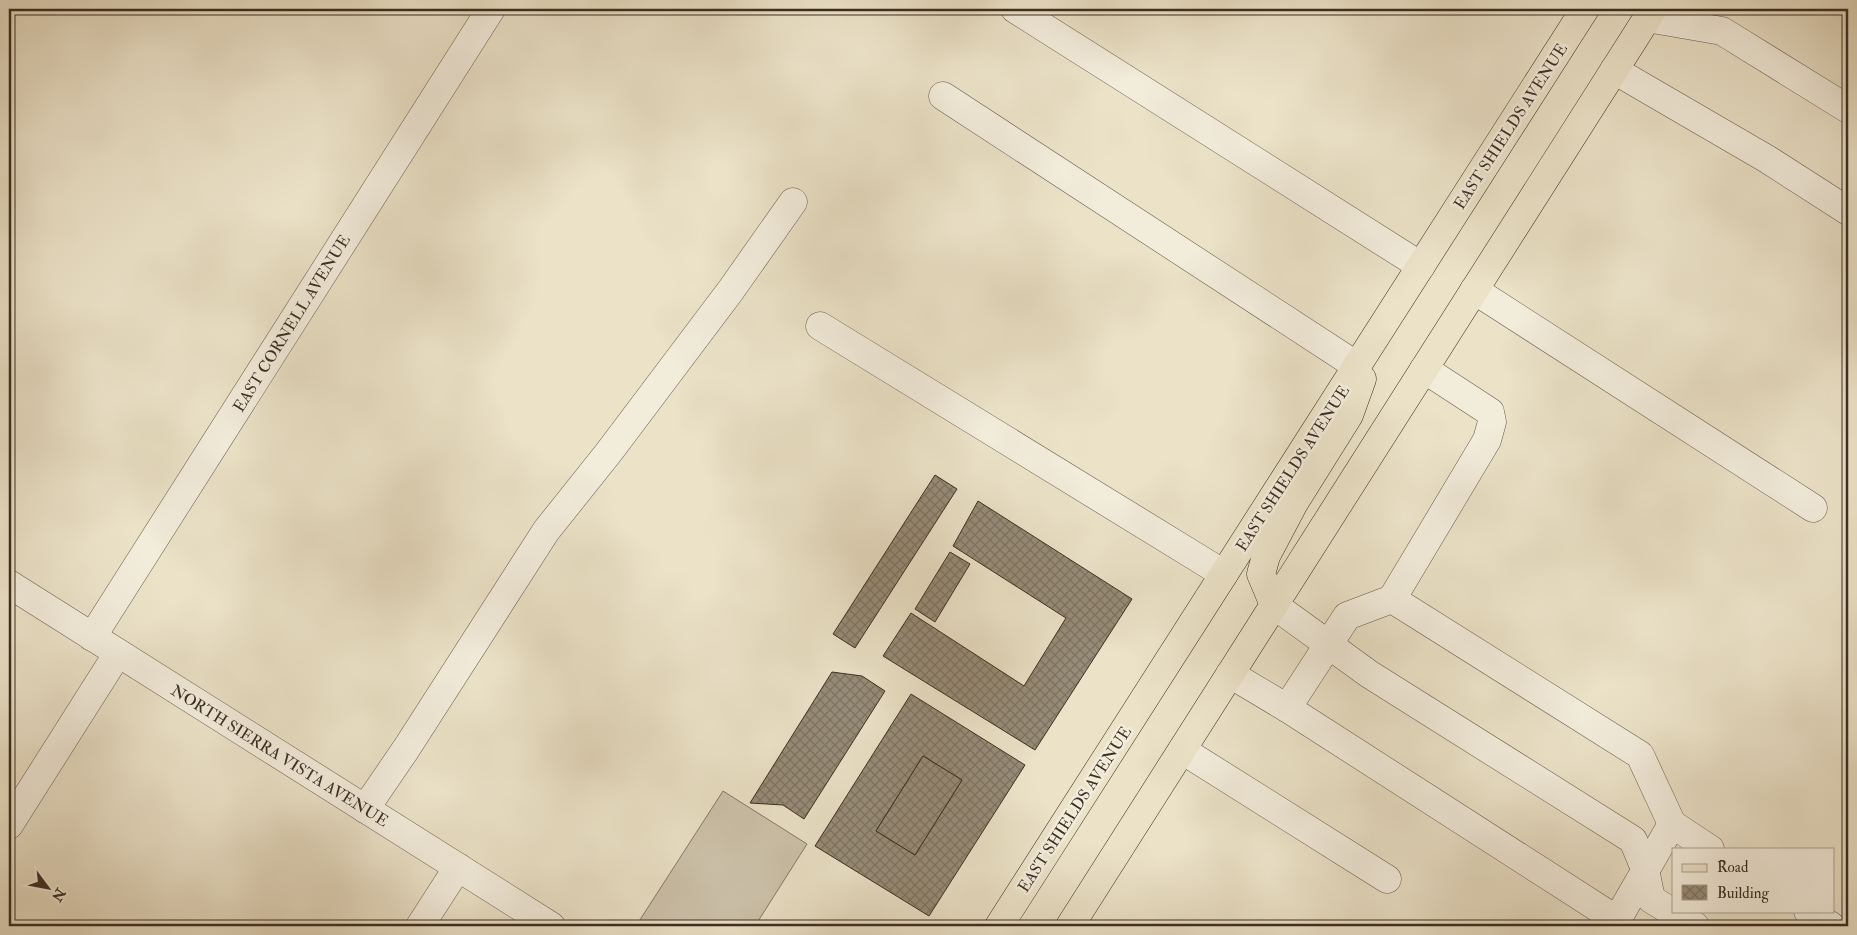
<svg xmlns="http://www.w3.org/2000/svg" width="1857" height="935" font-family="'IM FELL Double Pica',serif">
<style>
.grass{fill:#cdc3ac;stroke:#847867}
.building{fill:url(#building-cross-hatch);stroke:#3c2e22;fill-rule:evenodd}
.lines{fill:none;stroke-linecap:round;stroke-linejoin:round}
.minor-casing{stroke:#685b4c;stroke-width:29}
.major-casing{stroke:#3c2e22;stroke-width:29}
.minor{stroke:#f2ecdb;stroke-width:28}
.major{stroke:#ebe2c8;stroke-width:28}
.labels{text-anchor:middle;stroke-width:5;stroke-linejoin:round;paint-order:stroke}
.street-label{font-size:16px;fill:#3c2e22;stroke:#f2ecdb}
</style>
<defs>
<pattern id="building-cross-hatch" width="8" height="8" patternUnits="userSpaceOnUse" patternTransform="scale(1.25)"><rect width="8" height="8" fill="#978c78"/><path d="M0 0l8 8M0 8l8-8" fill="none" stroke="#7c7362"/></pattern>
</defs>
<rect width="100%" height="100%" fill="#ebe2c8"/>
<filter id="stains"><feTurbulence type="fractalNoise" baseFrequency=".004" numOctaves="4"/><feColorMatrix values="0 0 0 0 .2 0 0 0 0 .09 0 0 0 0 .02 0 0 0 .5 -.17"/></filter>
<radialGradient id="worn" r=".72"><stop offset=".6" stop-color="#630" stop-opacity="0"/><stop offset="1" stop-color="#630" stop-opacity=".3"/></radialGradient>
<polygon class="grass" points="723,791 807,844 755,926 636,926"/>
<g class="building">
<polygon points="935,475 957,489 855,648 833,634"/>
<polygon points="978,501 1132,599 1035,750 883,656 911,613 1024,686 1066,618 953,546"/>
<polygon points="950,552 970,564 935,622 915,609"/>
<polygon points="832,672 862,676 885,691 804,819 783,805 750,803"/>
<path d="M 911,694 L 1025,765 L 929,916 L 815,846 ZM 923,756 L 962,780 L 915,855 L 876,831 Z"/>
<polygon points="923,756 962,780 915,855 876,831"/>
</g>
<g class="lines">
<defs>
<g id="minor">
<polyline points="1015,9 1421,266"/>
<polyline points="1647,18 1722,31 1848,109"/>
<polyline points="1614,70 1767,159 1848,211"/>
<polyline points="943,96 1357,366"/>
<polyline points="1474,290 1813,508"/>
<polyline points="820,326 1224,574"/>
<polyline points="9,584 551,926"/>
<polyline points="1392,599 1487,440 1492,422 1490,412 1424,369"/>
<polyline points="1274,605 1369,674 1633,840 1645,869 1651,899 1695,926"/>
<polyline points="92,637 491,9"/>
<polyline points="1230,674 1287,708 1617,920"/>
<polyline points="1287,708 1347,616 1392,599 1640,755 1672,824 1710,849"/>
<polyline points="1182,750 1387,879"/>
<polyline points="365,809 406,749 546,531 609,452 731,290 793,202"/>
<polyline points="9,825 118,653"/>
<polyline points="1808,911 1831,926"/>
<polyline points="420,926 458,867"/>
<polyline points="1616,926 1617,920 1672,824"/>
</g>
<g id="major">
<polyline points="1274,605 1261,574 1266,556 1294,503 1349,415 1362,379"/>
<polyline points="999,926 1585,9"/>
<polyline points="1070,926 1653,9"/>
</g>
</defs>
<use href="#minor" class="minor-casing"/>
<use href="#major" class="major-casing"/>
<use href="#minor" class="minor"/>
<use href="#major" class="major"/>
</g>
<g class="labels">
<g class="street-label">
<text transform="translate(1510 126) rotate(-57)" y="6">EAST SHIELDS AVENUE</text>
<text transform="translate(291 323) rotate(-58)" y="6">EAST CORNELL AVENUE</text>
<text transform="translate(1292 468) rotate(-57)" y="6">EAST SHIELDS AVENUE</text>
<text transform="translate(280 755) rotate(32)" y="6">NORTH SIERRA VISTA AVENUE</text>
<text transform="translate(1074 809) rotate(-57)" y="6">EAST SHIELDS AVENUE</text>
</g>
</g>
<rect width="1857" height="935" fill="none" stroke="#ebe2c8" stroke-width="30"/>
<rect x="10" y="10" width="1837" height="915" fill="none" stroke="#3c2e22" stroke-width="2.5"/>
<rect x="15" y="15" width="1827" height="905" fill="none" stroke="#3c2e22"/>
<rect x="1672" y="848" width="162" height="65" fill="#f2ecdb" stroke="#a9a091"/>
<rect x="1682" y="864" width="25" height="8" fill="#ebe2c8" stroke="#a9a091"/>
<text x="1717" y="872" font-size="15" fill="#3c2e22">Road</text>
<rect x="1682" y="885" width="25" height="15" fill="url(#building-cross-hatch)" stroke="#a9a091"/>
<text x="1717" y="898" font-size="15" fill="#3c2e22">Building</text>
<g transform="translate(48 888) rotate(122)" stroke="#f2ecdb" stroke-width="4" paint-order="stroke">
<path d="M0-4L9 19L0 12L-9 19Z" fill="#3c2e22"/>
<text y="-8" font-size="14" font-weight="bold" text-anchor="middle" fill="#3c2e22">N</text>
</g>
<rect width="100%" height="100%" filter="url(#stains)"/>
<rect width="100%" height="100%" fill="url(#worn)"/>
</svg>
